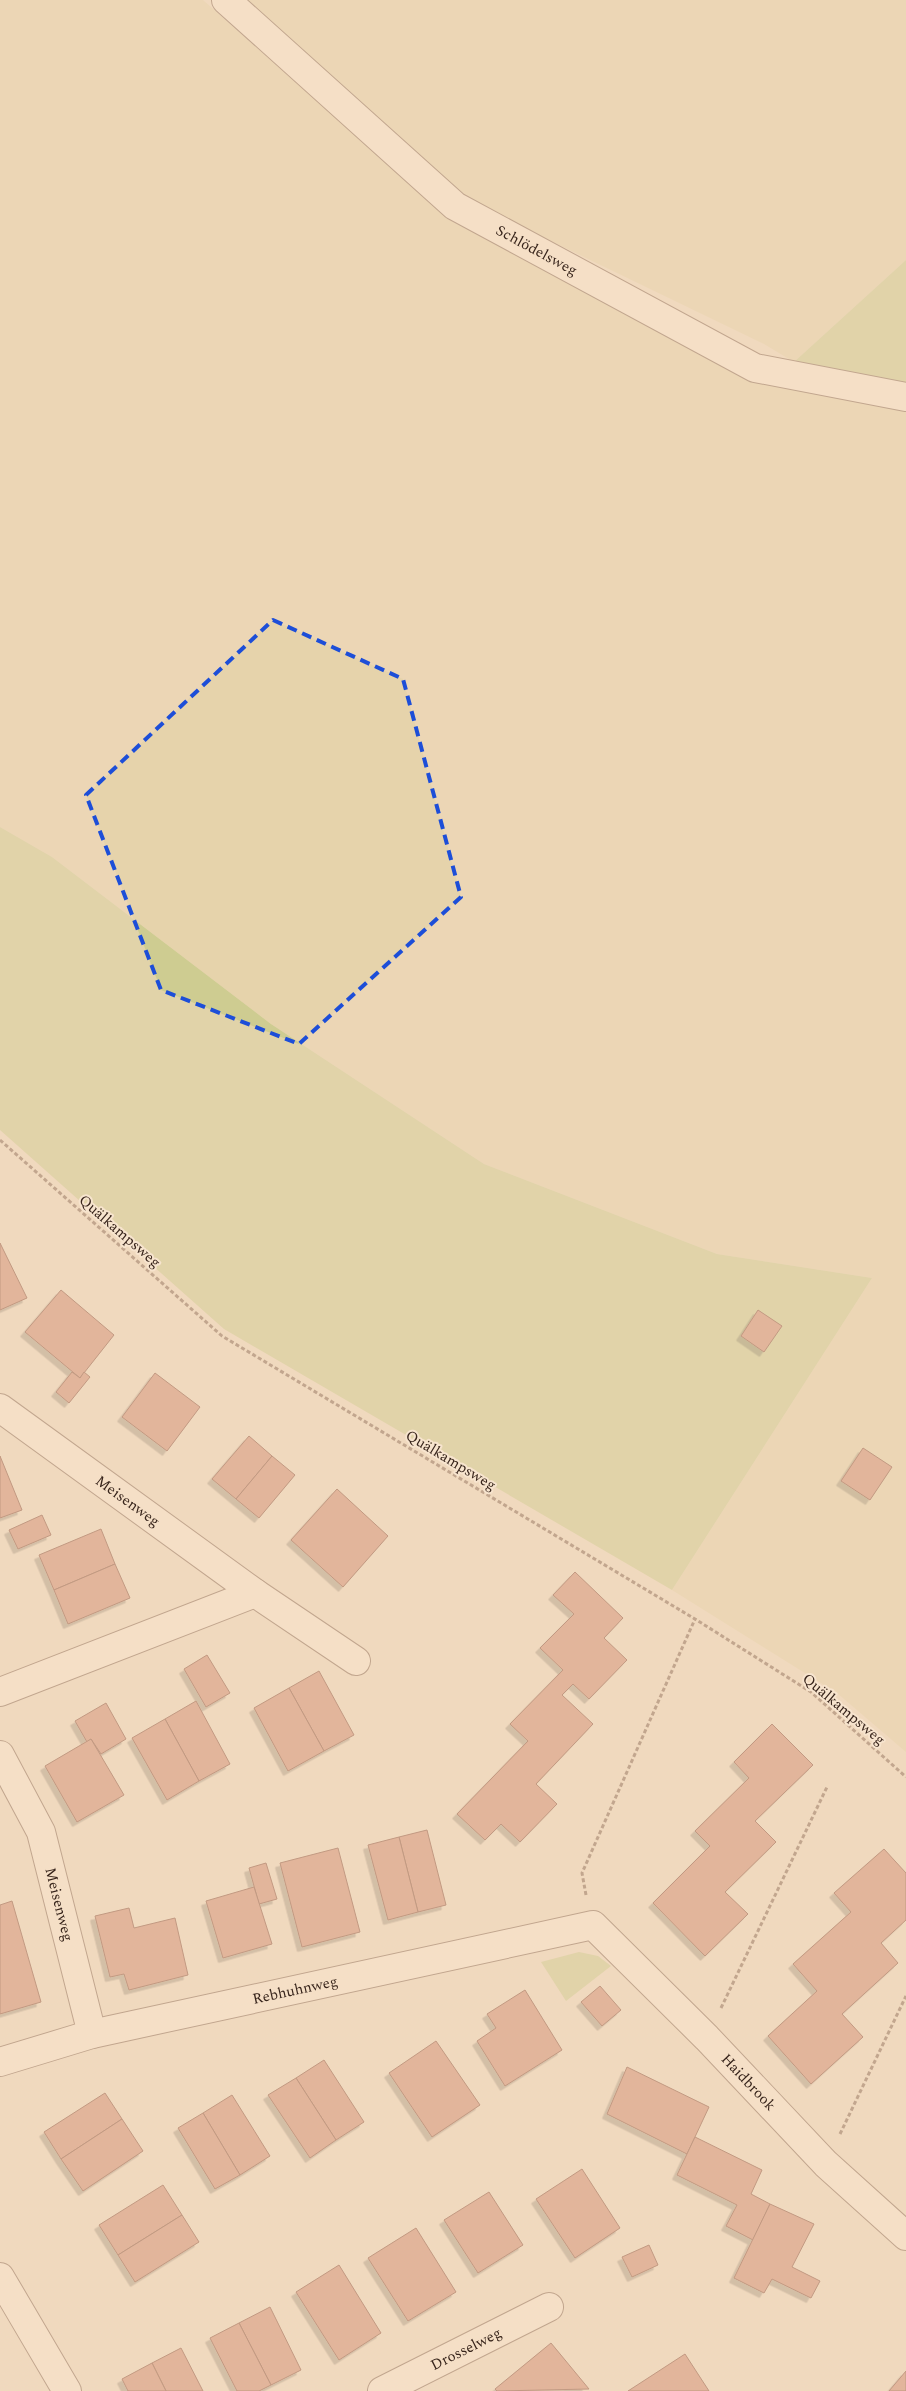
<svg xmlns="http://www.w3.org/2000/svg" width="906" height="2391" font-family="Spectral,serif">
<style>
.farmland{fill:#e6d3ab}
.green{fill:#cecc91}
.building{fill:#d08971;stroke:#894d3a;filter:url(#shadow)}
.lines{fill:none;stroke-linecap:round;stroke-linejoin:round}
.street-casing{stroke:#896956;stroke-width:30}
.path{stroke:#896956;stroke-width:3;stroke-dasharray:4 2.5;stroke-linecap:butt}
.street{stroke:#fbe7d1;stroke-width:28}
.marked{fill:none;stroke:#1d4ed8;stroke-width:4;stroke-dasharray:10 6;stroke-linejoin:round}
.labels{text-anchor:middle;stroke-width:4;stroke-linejoin:round;paint-order:stroke}
.street-label{font-size:15px;fill:#37241b;stroke:#f7e4ce}
</style>
<defs>
<filter id="shadow"><feDropShadow dx="-4.5" dy="4.5" stdDeviation="0" flood-color="#0004"/></filter>
</defs>
<rect width="100%" height="100%" fill="#f0d9be"/>
<g class="farmland">
<polygon points="0,0 203,0 453,222 780,381 906,406 906,1752 837,1693 672,1590 872,1278 717,1254 484,1164 271,1024 52,857 0,827"/>
<polygon points="243,0 906,0 906,260 794,362 764,344 464,199"/>
</g>
<g class="green">
<polygon points="906,260 906,384 794,362"/>
<polygon points="0,827 52,857 271,1024 484,1164 717,1254 872,1278 672,1590 224,1329 0,1130"/>
<polygon points="579,1952 598,1956 611,1966 566,2001 541,1962"/>
</g>
<g class="building">
<polygon points="0,1243 27,1298 0,1310"/>
<polygon points="61,1290 114,1335 80,1378 25,1332"/>
<polygon points="758,1310 782,1326 764,1352 741,1336"/>
<polygon points="72,1372 80,1378 84,1372 90,1377 69,1403 56,1392"/>
<polygon points="155,1373 200,1407 167,1451 122,1417"/>
<polygon points="249,1436 272,1456 236,1499 212,1479"/>
<polygon points="863,1448 892,1467 870,1500 841,1481"/>
<polygon points="0,1456 22,1510 0,1518"/>
<polygon points="272,1456 295,1475 259,1518 236,1499"/>
<polygon points="337,1489 388,1536 343,1587 291,1540"/>
<polygon points="42,1515 51,1535 18,1549 9,1530"/>
<polygon points="101,1529 115,1564 54,1590 39,1555"/>
<polygon points="115,1564 130,1598 68,1624 54,1590"/>
<polygon points="575,1572 623,1618 604,1638 627,1660 589,1699 573,1684 562,1695 593,1724 536,1784 557,1804 520,1842 501,1824 485,1840 457,1814 528,1741 510,1724 563,1670 540,1648 574,1614 553,1595"/>
<polygon points="207,1655 230,1693 206,1707 184,1669"/>
<polygon points="319,1671 354,1735 324,1751 289,1688"/>
<polygon points="289,1688 324,1751 288,1771 254,1708"/>
<polygon points="196,1701 230,1764 199,1781 165,1719"/>
<polygon points="106,1703 126,1739 101,1754 91,1739 87,1742 75,1721"/>
<polygon points="165,1719 199,1781 167,1800 132,1738"/>
<polygon points="772,1724 813,1765 755,1821 776,1842 725,1892 748,1914 705,1956 653,1903 710,1846 695,1831 749,1778 734,1762"/>
<polygon points="91,1739 124,1795 77,1822 45,1766"/>
<polygon points="427,1830 446,1905 418,1912 399,1837"/>
<polygon points="399,1837 418,1912 388,1920 368,1845"/>
<polygon points="338,1848 360,1932 302,1947 280,1863"/>
<polygon points="884,1849 906,1873 906,1920 881,1943 898,1963 842,2014 863,2037 811,2084 768,2036 817,1991 793,1964 851,1912 834,1893"/>
<polygon points="266,1863 277,1899 259,1904 249,1868"/>
<polygon points="254,1887 272,1944 223,1958 206,1901"/>
<polygon points="12,1901 41,2002 0,2014 0,1905"/>
<polygon points="129,1908 134,1928 175,1918 188,1975 129,1990 124,1974 110,1977 95,1916"/>
<polygon points="600,1986 621,2010 602,2026 581,2002"/>
<polygon points="525,1990 562,2050 505,2086 477,2041 496,2028 487,2014"/>
<polygon points="436,2041 480,2105 432,2137 389,2073"/>
<polygon points="324,2060 364,2122 336,2140 296,2078"/>
<polygon points="627,2067 709,2107 687,2154 607,2114"/>
<polygon points="296,2078 336,2140 310,2158 268,2095"/>
<polygon points="105,2093 122,2119 61,2159 44,2132"/>
<polygon points="232,2095 270,2156 240,2175 203,2113"/>
<polygon points="203,2113 240,2175 215,2189 178,2128"/>
<polygon points="122,2119 143,2151 83,2191 61,2159"/>
<polygon points="695,2137 762,2170 751,2194 770,2204 753,2240 726,2226 737,2205 677,2175"/>
<polygon points="582,2169 620,2228 575,2258 536,2199"/>
<polygon points="163,2185 182,2215 118,2255 99,2225"/>
<polygon points="489,2192 523,2245 478,2273 444,2220"/>
<polygon points="770,2204 814,2224 792,2267 820,2281 811,2298 772,2279 764,2293 734,2278"/>
<polygon points="182,2215 199,2242 135,2282 118,2255"/>
<polygon points="416,2228 456,2292 408,2321 368,2258"/>
<polygon points="649,2245 658,2265 632,2277 622,2257"/>
<polygon points="339,2265 381,2333 339,2360 296,2292"/>
<polygon points="270,2307 301,2370 271,2385 239,2323"/>
<polygon points="239,2323 271,2385 259,2391 237,2391 210,2338"/>
<polygon points="551,2343 589,2389 497,2391 495,2389"/>
<polygon points="181,2348 203,2391 166,2391 152,2363"/>
<polygon points="685,2354 709,2391 628,2391"/>
<polygon points="152,2363 166,2391 128,2391 122,2379"/>
<polygon points="906,2371 906,2391 889,2391"/>
</g>
<g class="lines">
<defs>
<g id="street">
<path id="s1" d="M 226,0 L 455,206 L 755,368 L 906,397"/>
<path id="s2" d="M 0,1408 L 255,1593 L 356,1661"/>
<polyline points="0,1692 255,1593"/>
<path id="s3" d="M 0,1755 L 41,1832 L 92,2034"/>
<path id="s4" d="M 0,2062 L 92,2034 L 593,1925 L 707,2038 L 826,2164 L 906,2236"/>
<polyline points="0,2277 67,2391"/>
<path id="s5" d="M 382,2391 L 549,2307"/>
</g>
</defs>
<use href="#street" class="street-casing"/>
<g class="path">
<polyline points="0,1140 222,1336 695,1619 811,1692 906,1777"/>
<polyline points="586,1895 582,1873 695,1619"/>
<polyline points="721,2008 827,1787"/>
<polyline points="840,2134 906,1996"/>
</g>
<use href="#street" class="street"/>
</g>
<path d="M0 0H906V2391H0ZM 273,620 L 403,679 L 461,897 L 299,1044 L 161,990 L 86,795 Z" fill="#f0d9be" fill-opacity=".55" fill-rule="evenodd"/>
<path class="marked" d="M 273,620 L 403,679 L 461,897 L 299,1044 L 161,990 L 86,795 Z"/>
<g class="labels">
<g class="street-label">
<text dy="5" stroke="none"><textPath href="#s1" startOffset="401">Schlödelsweg</textPath></text>
<text transform="translate(120 1231) rotate(41)" y="5">Quälkampsweg</text>
<text transform="translate(451 1460) rotate(31)" y="5">Quälkampsweg</text>
<text dy="5" stroke="none"><textPath href="#s2" startOffset="158">Meisenweg</textPath></text>
<text transform="translate(844 1709) rotate(40)" y="5">Quälkampsweg</text>
<text dy="5" stroke="none"><textPath href="#s3" startOffset="162">Meisenweg</textPath></text>
<text dy="5" stroke="none"><textPath href="#s4" startOffset="304">Rebhuhnweg</textPath></text>
<text dy="5" stroke="none"><textPath href="#s4" startOffset="830">Haidbrook</textPath></text>
<text dy="5" stroke="none"><textPath href="#s5" startOffset="94">Drosselweg</textPath></text>
</g>
</g>
</svg>
